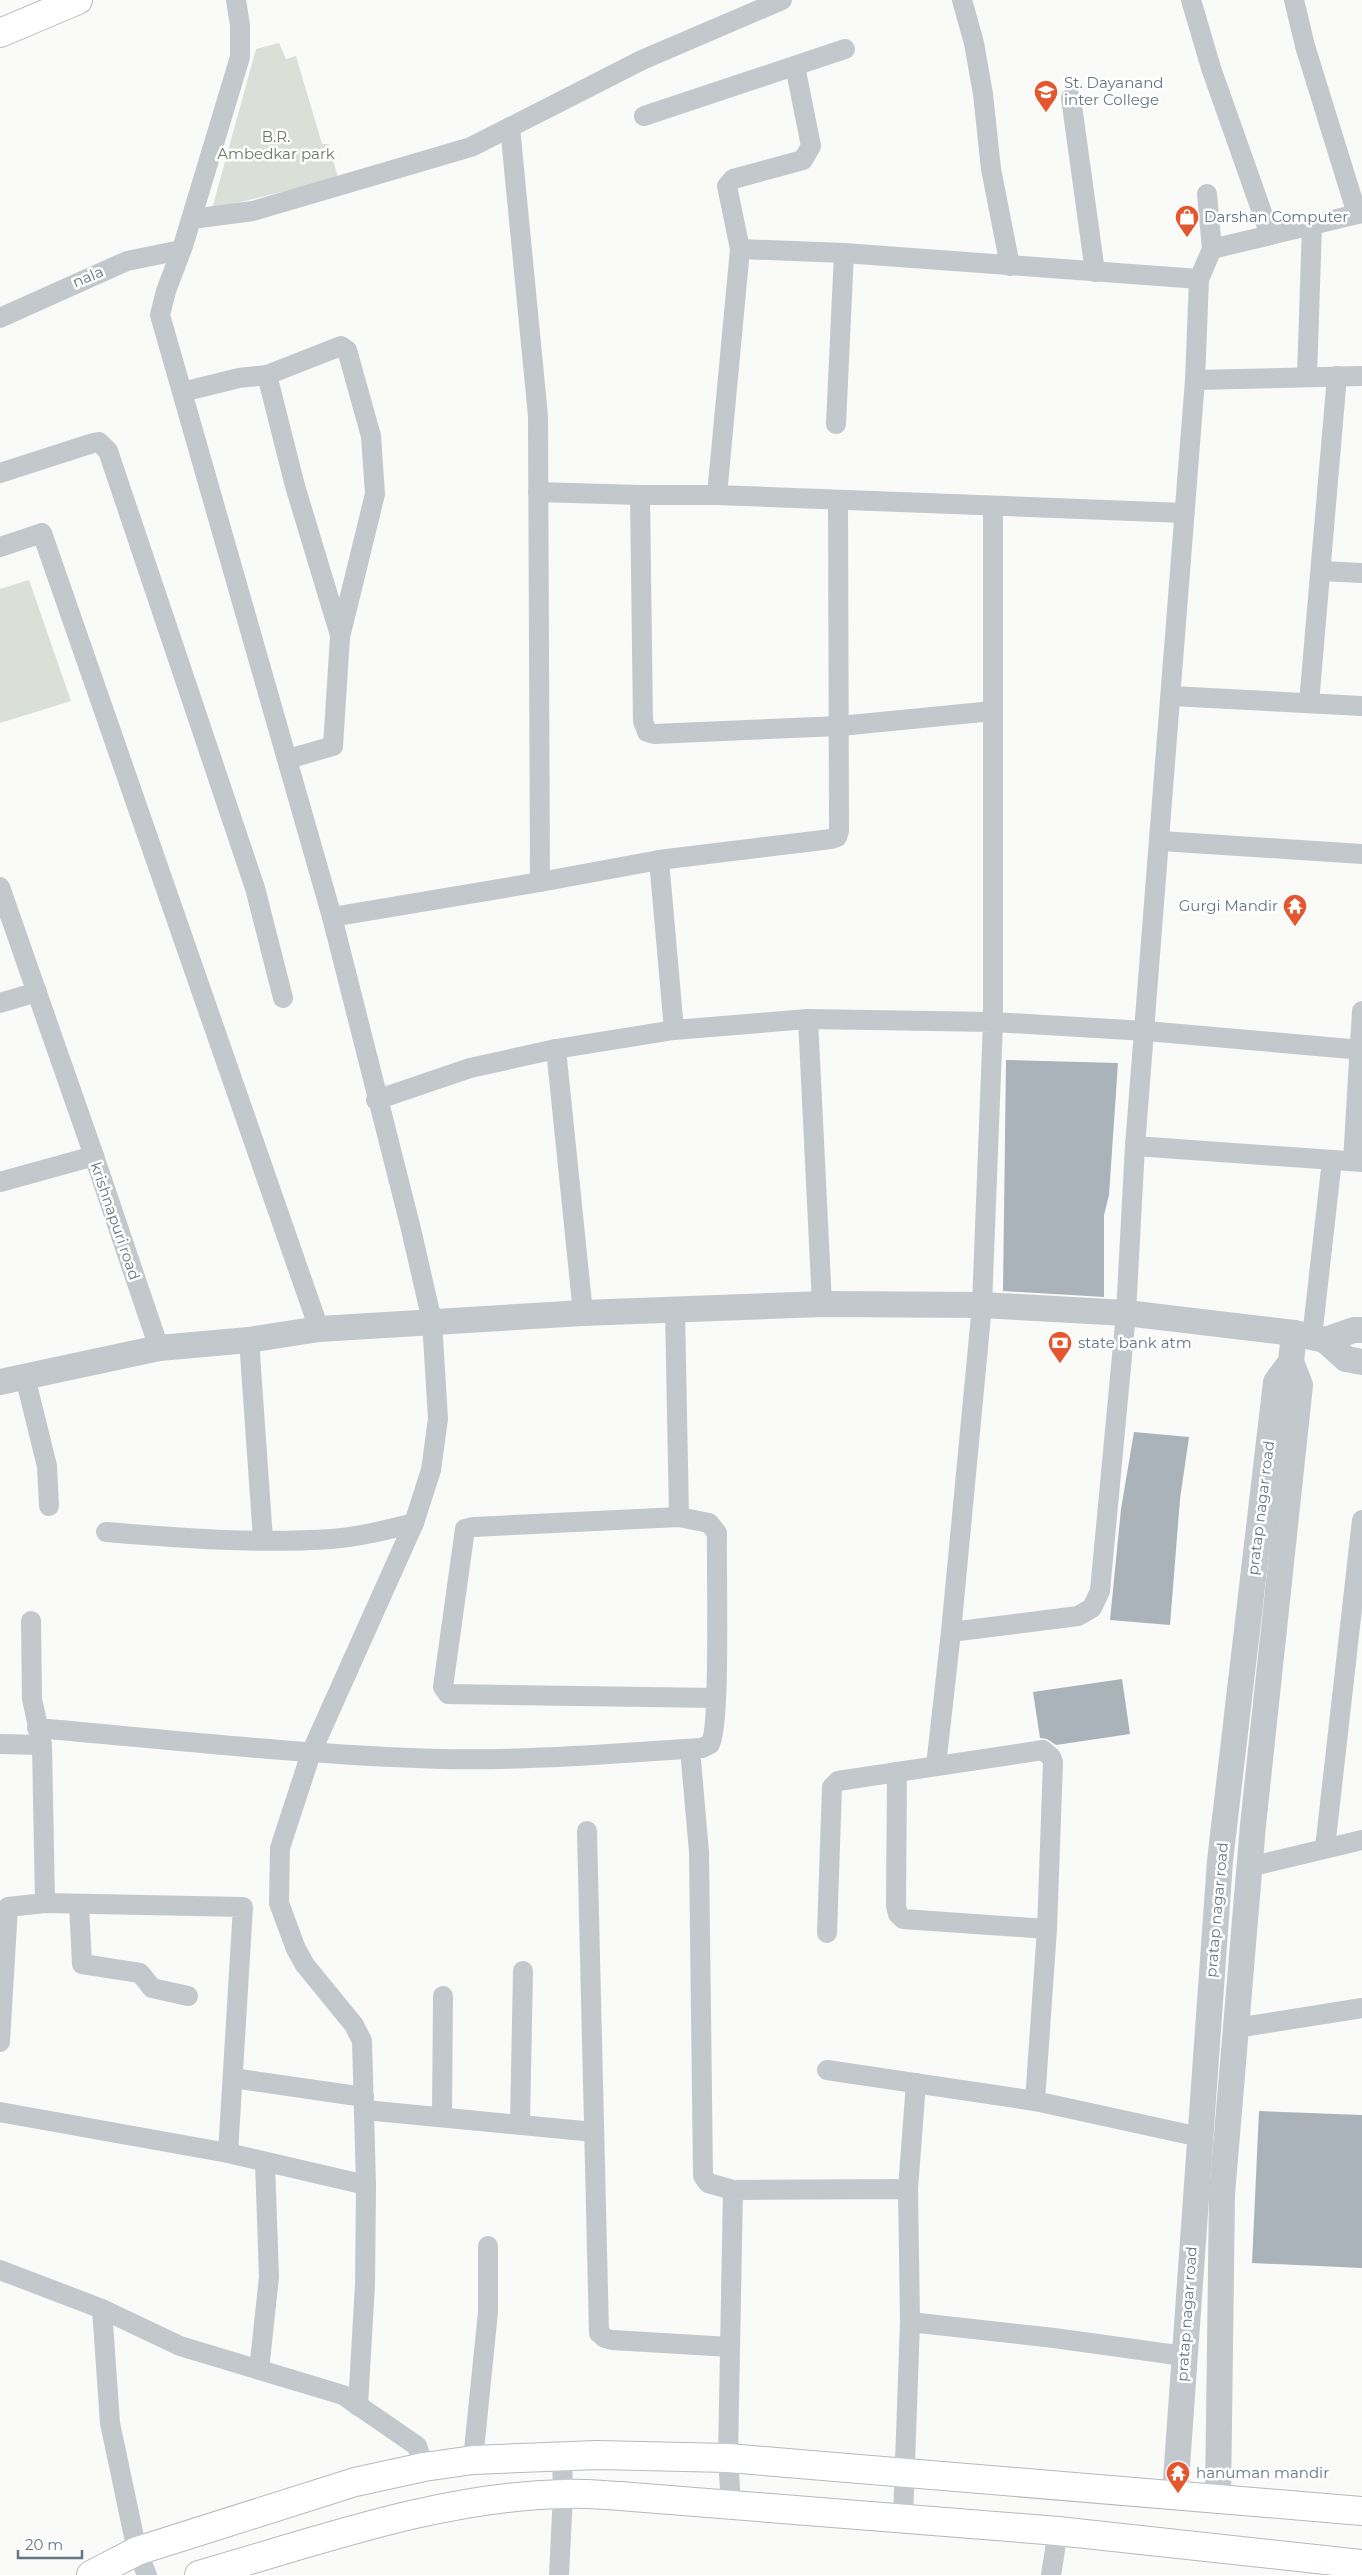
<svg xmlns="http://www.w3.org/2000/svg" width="1362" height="2575" font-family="Montserrat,sans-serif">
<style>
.green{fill:#dadfd7}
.building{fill:#aab3b9}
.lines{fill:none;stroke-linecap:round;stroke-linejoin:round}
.secondary-casing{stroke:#b3babf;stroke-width:30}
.minor{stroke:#c3c8cc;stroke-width:20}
.tertiary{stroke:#c3c8cc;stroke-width:26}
.secondary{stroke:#fff;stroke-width:28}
.labels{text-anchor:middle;stroke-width:5;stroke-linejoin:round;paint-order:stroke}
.poi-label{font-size:15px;fill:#657683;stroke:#fff;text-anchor:start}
.park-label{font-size:15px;fill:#687a64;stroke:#fff}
.street-label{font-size:15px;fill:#657683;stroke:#fff}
</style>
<rect width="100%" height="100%" fill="#fafaf8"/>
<g class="green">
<polygon points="279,43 286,59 296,56 322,144 329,144 338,178 212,209 256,49"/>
<polygon points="29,580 71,701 0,723 0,589"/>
</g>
<g class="building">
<polygon points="1006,1060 1118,1063 1109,1195 1104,1215 1104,1297 1003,1291"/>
<polygon points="1134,1432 1189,1437 1180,1499 1170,1625 1110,1620 1121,1509"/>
<polygon points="1122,1679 1130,1734 1056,1745 1047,1739 1040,1738 1033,1692"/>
<polygon points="1259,2111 1362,2115 1362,2268 1252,2263"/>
</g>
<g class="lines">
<defs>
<g id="secondary">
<polyline points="0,33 78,0"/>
<polyline points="91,2575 137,2551 355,2482 424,2467 473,2460 597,2455 728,2458 1362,2511"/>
<path d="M 199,2575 C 318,2541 439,2497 563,2494 C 582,2493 601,2495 620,2496 L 1058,2531 L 1362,2564"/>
</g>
</defs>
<use href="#secondary" class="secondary-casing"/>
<g class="minor">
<polyline points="236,0 240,25 240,57 183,246 166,291 160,315 332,917 410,1225 432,1321 438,1419 431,1470 414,1523 311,1753 280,1848 279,1903 296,1949 305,1965 354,2025 362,2041 366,2185 365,2284 358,2406"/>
<polyline points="962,0 974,43 983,94 991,169 1010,266"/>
<polyline points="1191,0 1211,68 1270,235"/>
<polyline points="1294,0 1305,46 1357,214"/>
<polyline points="795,66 811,146 803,160 733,179 727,186 740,249 717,495 1184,513"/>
<polyline points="1071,98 1095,272"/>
<polyline points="644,116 845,49"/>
<polyline points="192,219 253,211 471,147 642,60 782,0"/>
<polyline points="740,249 844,253 1199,279"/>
<polyline points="1212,249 1362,213"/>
<polyline points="0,318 127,261 181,250"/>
<polyline points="267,375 295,486 340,635"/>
<polyline points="1307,377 1312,225"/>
<polyline points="1195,380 1199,279 1212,249 1207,194"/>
<polyline points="182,392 239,378 267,375 341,346 347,350 371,436 375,494 340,637 333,746 288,759"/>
<polyline points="836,424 844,253"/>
<polyline points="0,473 93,443 99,442 108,451 255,888 283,998"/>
<polyline points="538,492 640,495"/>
<polyline points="717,495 640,495 643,721 647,732 654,734 840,726 993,711"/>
<polyline points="993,507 993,1022 1146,1031 1362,1050"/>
<polyline points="0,547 42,533 319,1329"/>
<polyline points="1321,571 1362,573"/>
<polyline points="1172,696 1362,706"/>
<polyline points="1309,703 1337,376"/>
<polyline points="1161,841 1362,854"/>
<polyline points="659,860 674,1030 808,1019 993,1022 982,1305 951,1632 936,1766"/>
<polyline points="540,882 659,860 831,839 837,837 839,831 838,500"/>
<polyline points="0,887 94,1156"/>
<polyline points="332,917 540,882 538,416 510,127"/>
<polyline points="0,1003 37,992"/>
<polyline points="808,1019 822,1304"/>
<polyline points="556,1049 583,1313"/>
<polyline points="376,1100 470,1068 556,1049 674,1030"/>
<polyline points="1135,1146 1362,1162"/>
<polyline points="1353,1161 1362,1011"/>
<polyline points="0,1182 94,1156 159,1348"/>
<polyline points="675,1309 679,1517"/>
<polyline points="1312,1337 1332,1160"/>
<polyline points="249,1340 263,1539"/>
<polyline points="25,1377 47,1466 49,1506"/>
<path d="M 106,1532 C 180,1538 256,1544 331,1539 C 359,1537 386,1530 414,1523"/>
<polyline points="31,1621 32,1699 42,1745 45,1903"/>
<polyline points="951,1632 1078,1616 1092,1608 1100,1591 1126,1313 1135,1146 1195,380 1362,376"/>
<path d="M 37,1728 C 172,1740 306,1755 441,1759 C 528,1761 616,1753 702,1748 L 710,1744 C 721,1729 716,1564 717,1533 L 709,1523 L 679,1517 L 473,1527 L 465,1529 L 443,1687 L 448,1694 L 716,1698"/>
<polyline points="0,1744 42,1745"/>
<polyline points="690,1749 699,1852 703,2176 708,2183 733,2190"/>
<polyline points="897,1772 896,1906 898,1914 903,1919 1047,1929"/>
<polyline points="587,1831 599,2333 605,2338 612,2340 730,2347"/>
<polyline points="1325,1848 1362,1520"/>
<polyline points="1249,1867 1362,1840"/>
<polyline points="79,1905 82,1964 140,1973 152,1988 188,1996"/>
<polyline points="827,1933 832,1787 838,1781 1043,1750 1051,1757 1053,1762 1047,1929 1035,2101 1200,2137"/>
<polyline points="1236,2028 1362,2008"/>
<polyline points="0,2042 8,1907 45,1903 243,1907 228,2153"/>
<polyline points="827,2070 1035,2101"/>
<polyline points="233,2078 364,2097"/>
<polyline points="365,2110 594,2132"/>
<polyline points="0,2112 228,2153 366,2185"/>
<polyline points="442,2117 443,1996"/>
<polyline points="520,2124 523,1971"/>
<polyline points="908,2189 916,2083"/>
<polyline points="0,2270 102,2309 180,2346 343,2395 417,2446 424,2467"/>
<polyline points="102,2309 110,2423 137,2551 147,2575"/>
<polyline points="910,2322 1054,2338 1184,2356"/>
<polyline points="259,2370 269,2277 265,2163"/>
<polyline points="473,2460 488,2312 488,2246"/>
<polyline points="731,2505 728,2458 733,2190 908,2189 910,2322 903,2519"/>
<polyline points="559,2575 563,2494 562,2456"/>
<polyline points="1051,2575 1058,2531"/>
</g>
<g class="tertiary">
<polyline points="1325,1340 1346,1359 1362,1362"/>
<polyline points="1325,1340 1354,1330 1362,1330"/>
<polyline points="0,1382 159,1348 249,1340 319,1329 583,1313 822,1304 982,1305 1126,1313 1294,1333 1325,1340"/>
<polyline points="1175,2494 1220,1861 1276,1382 1291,1362 1294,1333"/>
<polyline points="1218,2498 1222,2194 1253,1825 1300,1385 1291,1362"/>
</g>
<use href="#secondary" class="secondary"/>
</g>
<defs>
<symbol id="university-pin" viewBox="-11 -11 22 30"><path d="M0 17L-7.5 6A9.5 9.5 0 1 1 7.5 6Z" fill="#e4572e" stroke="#fff"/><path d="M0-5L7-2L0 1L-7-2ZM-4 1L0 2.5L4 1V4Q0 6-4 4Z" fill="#fff"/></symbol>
<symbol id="shop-pin" viewBox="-11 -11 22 30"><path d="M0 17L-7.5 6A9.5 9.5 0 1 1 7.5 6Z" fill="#e4572e" stroke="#fff"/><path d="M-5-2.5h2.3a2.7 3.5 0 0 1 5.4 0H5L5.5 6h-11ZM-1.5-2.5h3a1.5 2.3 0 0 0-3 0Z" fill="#fff"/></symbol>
<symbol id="temple-pin" viewBox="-11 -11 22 30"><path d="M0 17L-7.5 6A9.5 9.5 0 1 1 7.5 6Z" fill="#e4572e" stroke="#fff"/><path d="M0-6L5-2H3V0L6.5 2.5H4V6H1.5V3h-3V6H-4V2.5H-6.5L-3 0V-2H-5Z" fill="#fff"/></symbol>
<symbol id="bank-pin" viewBox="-11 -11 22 30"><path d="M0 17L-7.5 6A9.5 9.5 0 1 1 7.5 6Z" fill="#e4572e" stroke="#fff"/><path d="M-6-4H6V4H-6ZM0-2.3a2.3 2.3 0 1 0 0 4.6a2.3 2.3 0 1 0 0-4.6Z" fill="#fff"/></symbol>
</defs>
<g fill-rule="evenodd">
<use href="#university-pin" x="1032" y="78" width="28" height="38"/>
<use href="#shop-pin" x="1173" y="203" width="28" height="38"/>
<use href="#temple-pin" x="1281" y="892" width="28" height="38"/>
<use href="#bank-pin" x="1046" y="1329" width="28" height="38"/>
<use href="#temple-pin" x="1164" y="2459" width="28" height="38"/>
</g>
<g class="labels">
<g class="poi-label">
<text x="1064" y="88">St. Dayanand<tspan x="1064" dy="17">inter College</tspan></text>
<text x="1204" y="222">Darshan Computer</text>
<text x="1278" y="911" text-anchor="end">Gurgi Mandir</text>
<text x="1078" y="1348">state bank atm</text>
<text x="1196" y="2478">hanuman mandir</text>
</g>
<g class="park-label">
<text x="276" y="142">B.R.<tspan x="276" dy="17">Ambedkar park</tspan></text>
</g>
<g class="street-label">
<text transform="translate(88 277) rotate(-23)" y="5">nala</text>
<text transform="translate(115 1221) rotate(71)" y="5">krishnapuri road</text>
<text transform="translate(1261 1508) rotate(-83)" y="5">pratap nagar road</text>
<text transform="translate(1217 1910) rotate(-85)" y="5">pratap nagar road</text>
<text transform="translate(1187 2314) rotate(-86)" y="5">pratap nagar road</text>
</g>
</g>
<path d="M18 2550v8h64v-8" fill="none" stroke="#657683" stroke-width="2.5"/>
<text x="25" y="2550" font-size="15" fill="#657683" stroke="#ffffff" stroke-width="4" paint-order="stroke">20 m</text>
</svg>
